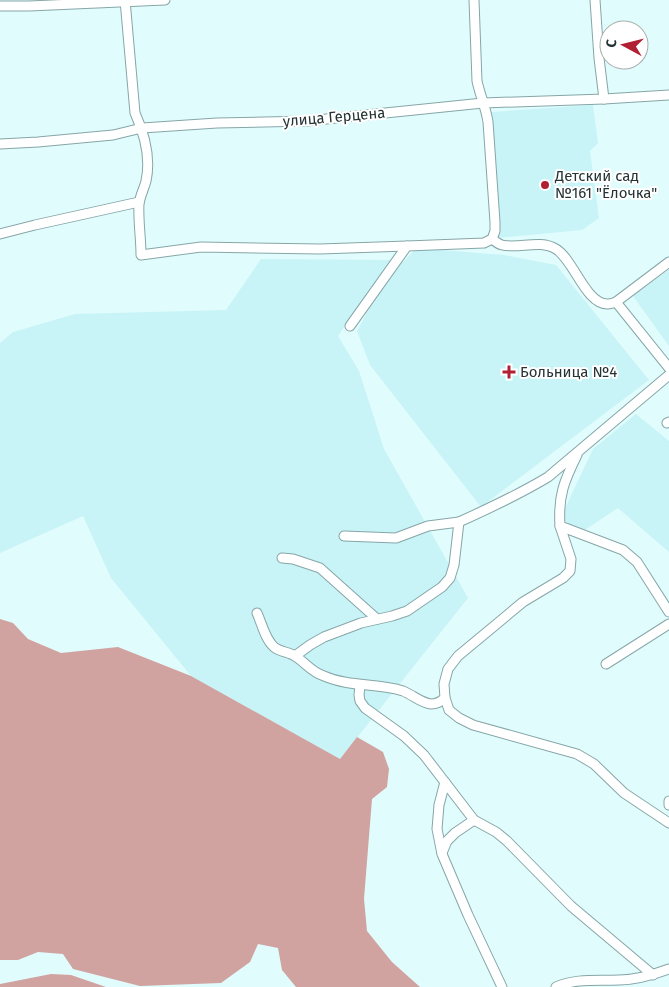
<svg xmlns="http://www.w3.org/2000/svg" width="669" height="987" font-family="'Fira Sans',sans-serif">
<style>
.built{fill:#c8f4f7}
.forest{fill:#d0a3a1}
.lines{fill:none;stroke-linecap:round;stroke-linejoin:round}
.minor-casing{stroke:#86a6a8;stroke-width:11}
.minor{stroke:#fff;stroke-width:9}
.poi-dot{fill:#b11f32;stroke:#fff;stroke-width:2}
.labels{text-anchor:middle;stroke-width:4;stroke-linejoin:round;paint-order:stroke}
.street-label{font-size:15px;fill:#263334;stroke:#fff}
.poi-label{font-size:15px;fill:#263334;stroke:#fff;text-anchor:start}
</style>
<rect width="100%" height="100%" fill="#e1fcfd"/>
<g class="built">
<polygon points="593,105 598,143 590,151 599,218 582,230 498,238 491,112"/>
<polygon points="417,248 504,255 556,265 649,380 481,507 370,365 357,331 385,279"/>
<polygon points="261,259 391,260 338,336 359,371 384,449 468,598 340,759 191,676 111,578 83,516 0,553 0,343 13,332 75,314 226,310"/>
<polygon points="669,270 669,346 633,296"/>
<polygon points="636,414 669,441 669,552 618,508 580,533 561,517 593,449"/>
</g>
<g class="forest">
<polygon points="0,619 13,623 28,639 61,653 118,647 191,676 340,759 357,737 383,752 389,769 387,787 372,799 364,899 367,931 392,962 420,987 296,987 282,970 278,948 258,944 250,962 221,983 140,986 73,969 63,954 38,952 18,960 0,960"/>
<polygon points="51,974 71,975 106,987 0,987 0,984"/>
</g>
<g class="lines">
<defs>
<g id="minor">
<path d="M 125,0 L 135,113 C 145,135 151,158 146,181 C 144,189 140,196 139,204 C 138,220 141,238 141,255 L 201,247 L 320,249 L 407,246"/>
<polyline points="595,0 599,58 604,99"/>
<polyline points="0,6 29,6 165,0"/>
<polyline points="0,144 38,142 113,135 142,128 217,123 307,121 483,103 604,99 669,95"/>
<polyline points="0,234 35,225 139,202"/>
<path d="M 492,239 C 495,241 498,244 502,245 C 519,249 540,239 556,249 C 574,260 586,305 608,304 C 611,304 613,303 616,302 L 669,262"/>
<polyline points="616,302 669,368"/>
<path d="M 350,326 L 407,246 L 484,243 L 492,239 L 495,231 L 495,222 L 488,122 C 486,108 480,95 477,81 L 474,0"/>
<polyline points="667,423 669,422"/>
<path d="M 560,526 C 558,496 564,481 577,455"/>
<polyline points="344,536 396,538 428,526 459,522"/>
<polyline points="282,558 293,559 320,568 377,619"/>
<polyline points="669,612 637,562 623,550 560,526 571,559 570,571 563,578 523,602 458,656 448,669 444,684 445,698 449,710 459,718 473,725 577,754 594,764 624,793 669,823"/>
<path d="M 257,613 C 262,624 265,639 274,647 C 280,652 289,652 295,656 C 306,663 311,672 324,676 C 349,687 377,683 403,691 C 413,695 421,703 431,704 C 437,704 440,702 445,698"/>
<path d="M 295,656 L 310,645 L 324,637 L 361,623 L 392,616 L 407,611 L 442,587 L 450,578 L 454,565 L 459,522 C 490,508 520,494 548,477 L 669,375"/>
<polyline points="606,664 669,624"/>
<polyline points="360,685 359,695 360,701 365,708 404,736 424,755 474,820 496,832 507,841 571,906 653,975"/>
<polyline points="445,782 439,805 437,829 442,854 468,915 502,987"/>
<polyline points="669,801 669,805"/>
<polyline points="442,853 447,841 455,833 474,820"/>
<path d="M 556,987 C 577,978 596,981 619,980 C 636,980 653,975 669,969"/>
</g>
</defs>
<use href="#minor" class="minor-casing"/>
<use href="#minor" class="minor"/>
</g>
<g class="poi-dot">
<circle cx="545" cy="185" r="5"/>
<path d="M506.5 364.5h5v5h5v5h-5v5h-5v-5h-5v-5h5z"/>
</g>
<g class="labels">
<g class="street-label">
<text transform="translate(334 117) rotate(-5)" y="5">улица Герцена</text>
</g>
<g class="poi-label">
<text x="555" y="181">Детский сад<tspan x="555" dy="17">№161 "Ёлочка"</tspan></text>
<text x="520" y="377">Больница №4</text>
</g>
</g>
<g transform="translate(624 45) rotate(277)"><circle r="24" fill="#ffffff" stroke="#a8adae"/>
<path d="M0-4L9 19L0 12L-9 19Z" fill="#b11f32"/>
<text y="-8" font-size="14" font-weight="bold" text-anchor="middle" fill="#263334">С</text>
</g>
</svg>
